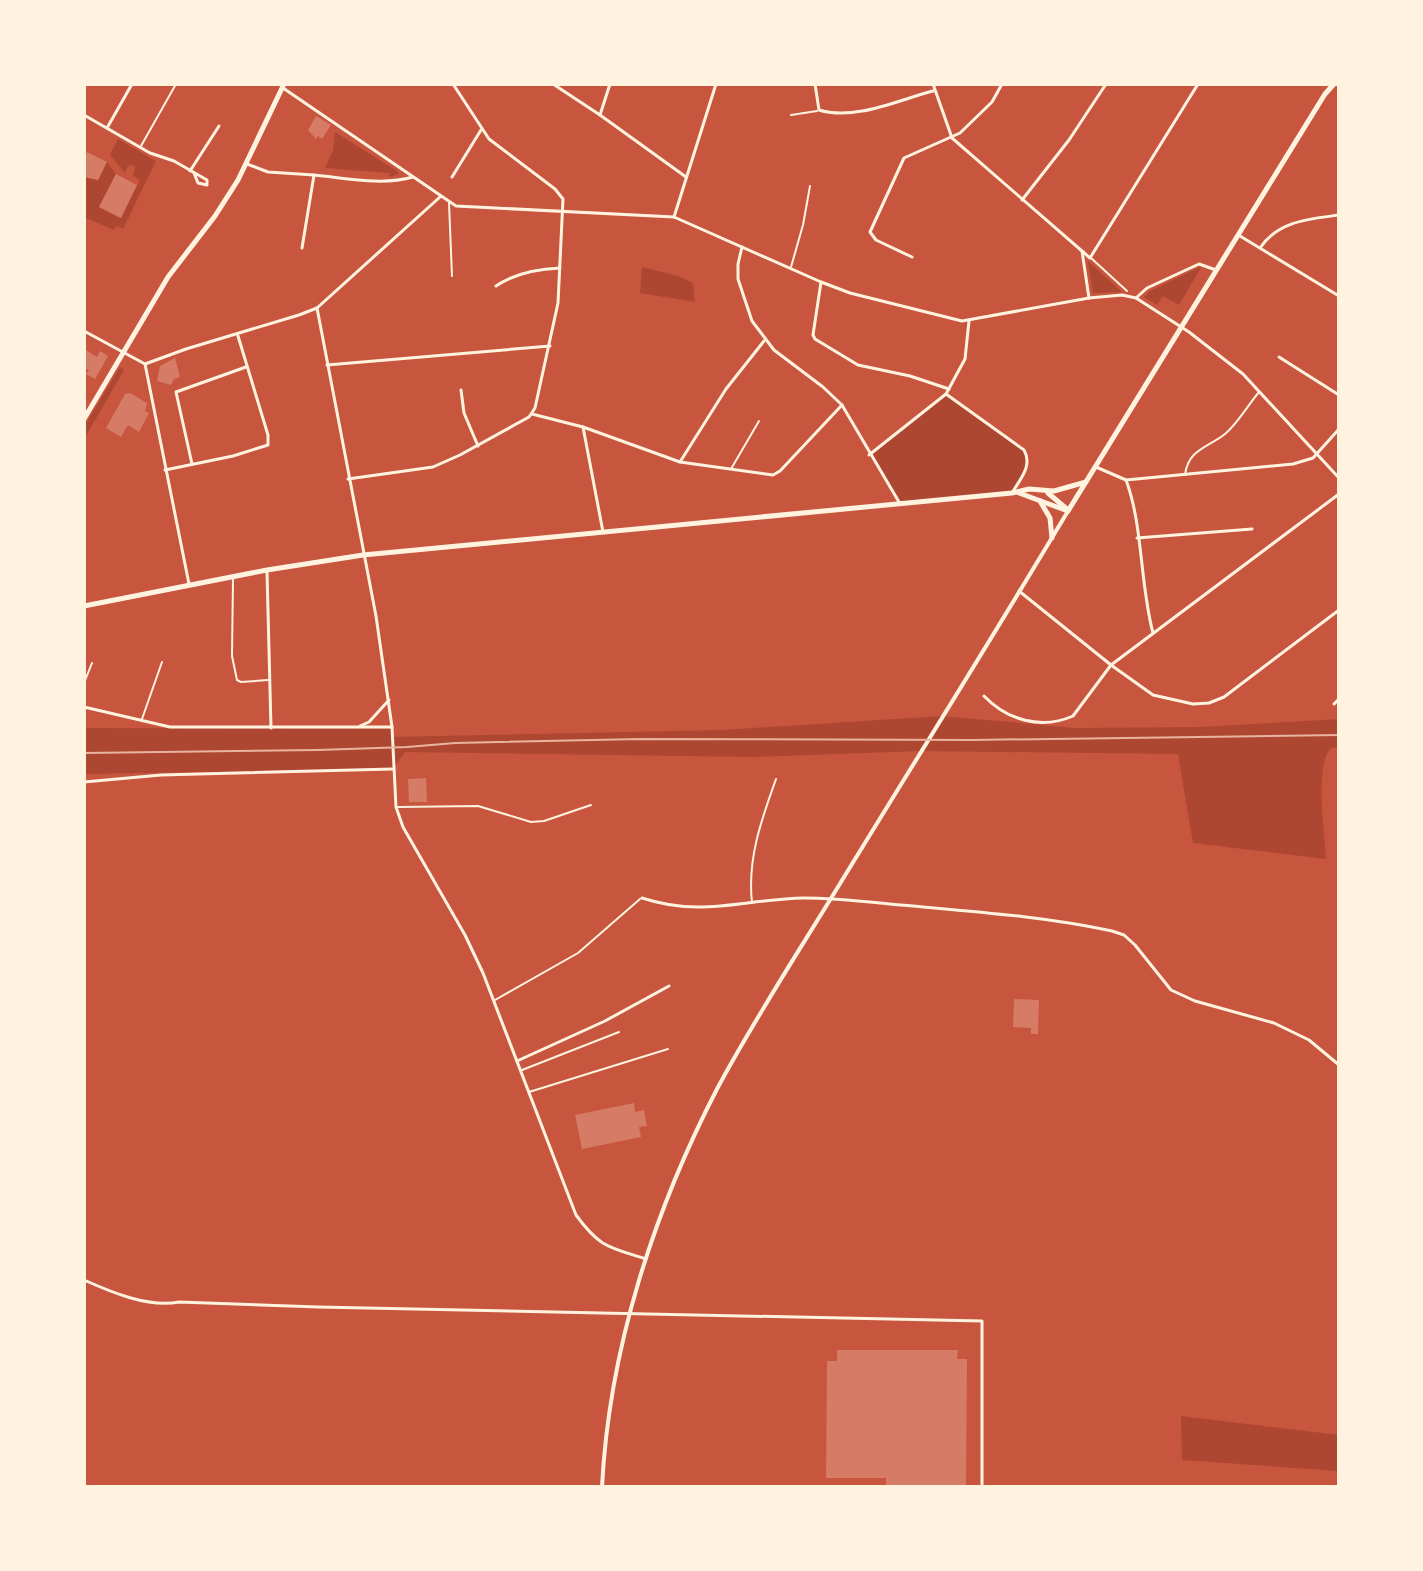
<svg xmlns="http://www.w3.org/2000/svg" width="1423" height="1571" font-family="'Alegreya Sans',sans-serif">
<style>
.green{fill:#ae4732}
.building{fill:#d67c66}
.lines{fill:none;stroke-linecap:round;stroke-linejoin:round}
.service{stroke:#fff3e0;stroke-width:2}
.pedestrian{stroke:#fff3e0;stroke-width:3}
.minor{stroke:#fff3e0;stroke-width:3}
.tertiary{stroke:#fff3e0;stroke-width:4}
.secondary{stroke:#fff3e0;stroke-width:5}
.primary{stroke:#fff3e0;stroke-width:5}
.rail{stroke:#e9b49f;stroke-width:2}
</style>
<rect width="100%" height="100%" fill="#c8553d"/>
<g class="green">
<polygon points="335,132 397,171 399,174 389,177 389,173 325,168 333,150"/>
<polygon points="118,139 156,161 123,229 116,226 114,230 84,217 84,177 98,180 107,162 116,174 99,207 120,218 140,180 133,176 135,166 128,165 125,173 110,155"/>
<polygon points="1088,261 1122,292 1093,293"/>
<polygon points="1202,266 1179,305 1163,296 1157,305 1144,297 1150,291"/>
<polygon points="642,267 678,276 693,283 695,302 640,293"/>
<polygon points="120,367 124,370 84,439 84,427"/>
<path d="M 946,394 L 1021,446 C 1033,462 1021,477 1012,493 L 899,502 L 869,455 Z"/>
<path d="M 942,716 L 1075,728 L 1201,727 L 1339,719 L 1339,747 L 1331,748 C 1314,765 1325,834 1326,859 L 1193,843 L 1178,754 L 921,751 L 755,757 L 405,752 L 393,769 L 84,774 L 84,728 L 391,729 L 392,737 L 722,730 Z"/>
<polygon points="1181,1416 1339,1435 1339,1471 1182,1460"/>
</g>
<g class="building">
<polygon points="316,116 331,125 322,139 318,136 316,139 308,130"/>
<polygon points="87,152 107,162 98,180 84,177 84,159"/>
<polygon points="116,174 137,185 121,218 99,207"/>
<polygon points="84,349 97,357 100,351 108,356 95,379 86,374 89,370 84,368"/>
<polygon points="175,358 180,377 174,379 171,385 157,381 160,366"/>
<polygon points="130,393 147,403 145,411 149,413 139,432 128,425 121,437 106,428 125,394"/>
<polygon points="426,778 427,802 409,802 408,779"/>
<polygon points="1014,999 1039,1000 1038,1034 1031,1034 1031,1028 1013,1027"/>
<polygon points="634,1103 635,1112 644,1110 647,1126 639,1127 641,1137 582,1149 575,1115"/>
<polygon points="837,1350 958,1350 957,1359 967,1359 966,1487 886,1487 886,1478 826,1478 827,1361 837,1361"/>
</g>
<g class="lines">
<g class="service">
<polyline points="791,115 817,111"/>
<polyline points="141,146 176,84"/>
<polyline points="449,203 452,276"/>
<polyline points="1091,258 1127,291"/>
<polyline points="791,267 803,225 810,186"/>
<polyline points="731,469 759,421"/>
<path d="M 1185,475 C 1188,449 1209,447 1225,434 C 1238,423 1248,405 1259,392"/>
<polyline points="233,578 232,656 237,680 241,682 268,680"/>
<polyline points="84,683 92,663"/>
<polyline points="142,719 162,662"/>
<polyline points="398,807 478,806 531,822 544,821 591,805"/>
<path d="M 752,902 C 747,859 762,818 776,779"/>
<polyline points="495,1000 578,953 640,899"/>
<polyline points="522,1070 619,1032"/>
<polyline points="529,1092 668,1049"/>
</g>
<polyline class="pedestrian" points="247,164 268,172 314,175"/>
<g class="minor">
<polyline points="553,84 600,115 686,177"/>
<path d="M 815,84 L 819,110 C 855,121 898,100 933,91"/>
<polyline points="933,84 952,138 1082,251 1089,298"/>
<polyline points="283,88 456,206 674,217 821,282 850,293 962,321 1089,298 1122,295 1136,298 1189,332 1243,374 1339,478"/>
<polyline points="84,115 150,153 174,161 207,180 207,185 198,183 194,173"/>
<polyline points="600,115 610,84"/>
<polyline points="107,128 132,84"/>
<polyline points="190,171 219,126"/>
<polyline points="452,177 481,130"/>
<polyline points="1022,200 1069,140 1106,84"/>
<polyline points="674,217 716,84"/>
<polyline points="1240,236 1339,296"/>
<polyline points="742,247 738,264 738,279 752,321 774,350 823,387 842,405 899,502"/>
<path d="M 302,248 L 314,175 C 346,178 382,186 413,177"/>
<path d="M 1260,248 C 1278,221 1309,219 1339,215"/>
<polyline points="1082,251 1090,258 1198,84"/>
<polyline points="912,257 876,240 870,232 904,158 960,133 992,102 1002,84"/>
<polyline points="821,282 813,335 815,339 858,365 910,376 949,389"/>
<path d="M 496,286 C 515,273 537,269 560,268"/>
<polyline points="1136,298 1147,288 1199,264 1216,270"/>
<path d="M 317,308 L 376,616 L 392,727 L 396,807 L 403,827 L 465,935 L 483,973 L 576,1215 C 600,1248 609,1247 646,1259"/>
<polyline points="84,331 145,364 186,349 299,315 317,308 440,197"/>
<polyline points="1279,357 1339,395"/>
<polyline points="145,364 189,584"/>
<polyline points="327,365 550,346"/>
<polyline points="461,390 464,413 478,446"/>
<path d="M 946,394 L 1024,450 C 1033,466 1020,479 1012,493"/>
<polyline points="532,414 583,427 680,462 773,475 780,471 842,405"/>
<polyline points="583,427 603,532"/>
<polyline points="869,455 946,394 965,359 969,321"/>
<polyline points="680,462 726,389 764,341"/>
<polyline points="192,464 176,392 246,367"/>
<polyline points="1096,467 1126,480 1293,464 1313,458 1339,429"/>
<polyline points="165,470 233,456 268,445 268,435 238,336"/>
<polyline points="348,479 433,467 460,455 529,417 535,408 558,303 563,199 555,189 489,139 453,84"/>
<path d="M 1126,480 C 1143,525 1140,585 1153,633"/>
<polyline points="1137,538 1252,529"/>
<polyline points="267,572 271,728"/>
<polyline points="1019,591 1111,665 1153,695 1193,704 1209,703 1224,697 1339,610"/>
<path d="M 984,696 C 1007,720 1041,730 1073,716 L 1111,665 L 1339,494"/>
<polyline points="1334,704 1339,699"/>
<polyline points="84,707 170,727 392,727"/>
<polyline points="360,726 369,722 389,700"/>
<polyline points="84,782 161,775 393,769"/>
<path d="M 642,898 C 703,918 744,899 804,898 C 840,898 877,903 913,906 C 980,912 1046,917 1112,931 L 1124,935 L 1135,945 L 1171,990 L 1195,1001 L 1274,1023 L 1309,1040 L 1339,1065"/>
<polyline points="517,1061 605,1021 669,986"/>
<path d="M 84,1280 C 111,1292 148,1308 179,1302 L 318,1307 L 982,1321 L 982,1487"/>
</g>
<path class="tertiary" d="M 602,1487 C 609,1349 654,1211 717,1089 C 755,1018 799,951 841,882 C 917,758 994,635 1068,511"/>
<g class="secondary">
<polyline points="1019,493 1068,511"/>
<polyline points="1048,493 1068,510"/>
<polyline points="1040,501 1050,518 1052,538"/>
<polyline points="1068,511 1325,94 1334,84"/>
<polyline points="84,606 267,570 363,555 1012,493 1029,489 1054,491 1086,482"/>
</g>
<polyline class="primary" points="84,419 168,277 215,216 238,180 284,84"/>
<polyline class="rail" points="84,753 318,750 407,747 455,743 641,739 972,740 1339,735"/>
</g>
<rect width="1423" height="1571" fill="none" stroke="#fff3e0" stroke-width="172"/>
</svg>
